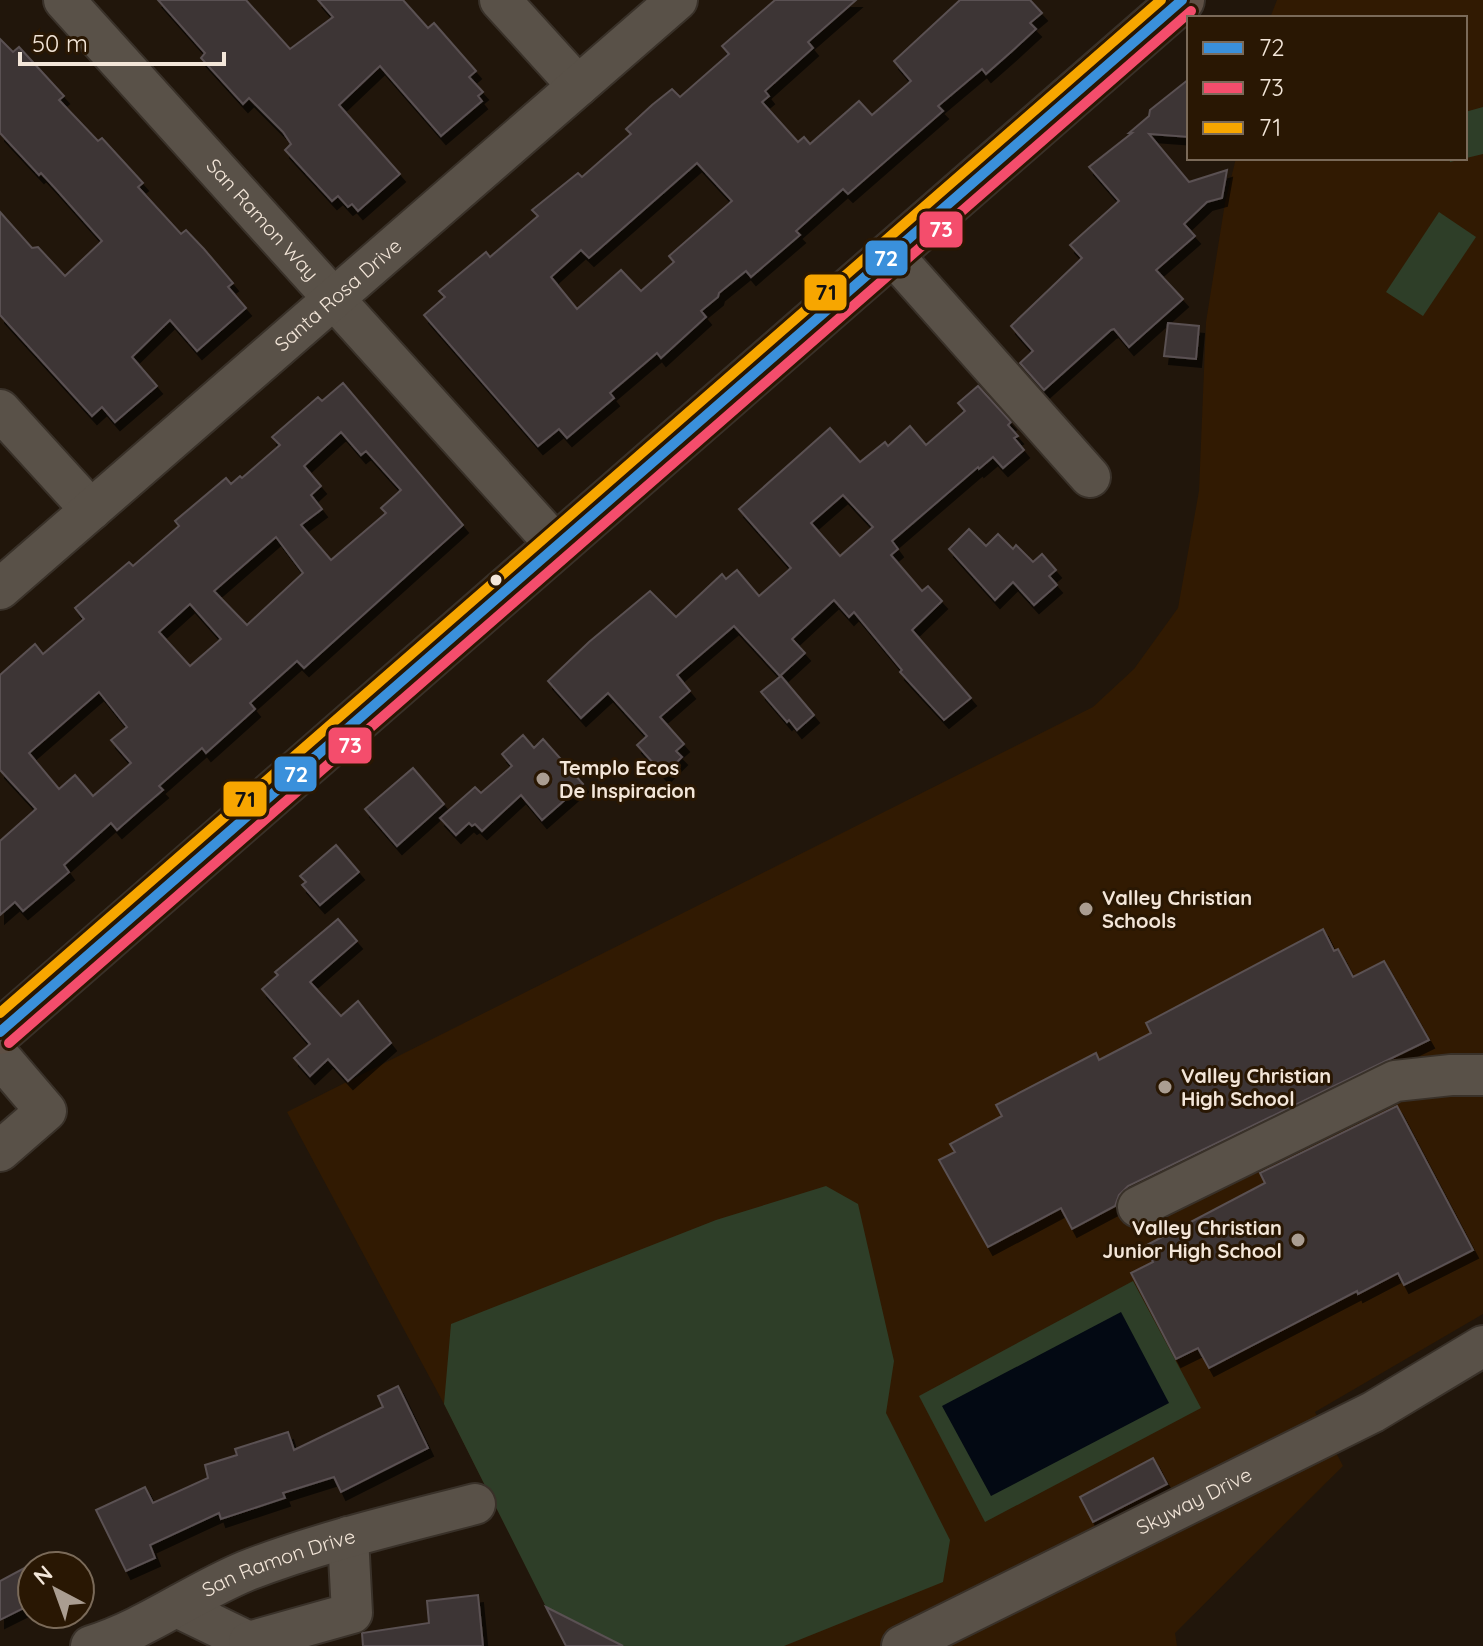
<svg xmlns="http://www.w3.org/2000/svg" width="1483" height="1646" font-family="Quicksand,sans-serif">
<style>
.built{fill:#311a02}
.green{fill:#2e3e28}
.water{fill:#030913}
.building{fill:#3e3436;stroke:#5a5152;stroke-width:2;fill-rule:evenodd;filter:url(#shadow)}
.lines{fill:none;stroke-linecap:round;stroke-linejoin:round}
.minor-casing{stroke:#393129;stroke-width:44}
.major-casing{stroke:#393129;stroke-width:48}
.minor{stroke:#595148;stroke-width:40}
.major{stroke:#5e5045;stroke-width:44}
.bus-1-casing{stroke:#291703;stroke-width:16}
.bus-2-casing{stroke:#291703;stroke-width:16}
.bus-3-casing{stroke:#291703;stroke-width:16}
.bus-1{stroke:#3a90db;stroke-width:10}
.bus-2{stroke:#f44d6c;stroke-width:10}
.bus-3{stroke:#f7a600;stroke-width:10}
.bus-dot{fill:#f3e6d9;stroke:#291703;stroke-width:3}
.poi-dot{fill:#aa9d91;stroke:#291703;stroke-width:3}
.labels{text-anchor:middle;stroke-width:6;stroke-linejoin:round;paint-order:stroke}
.street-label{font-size:20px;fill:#f3e6d9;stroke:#291703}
.poi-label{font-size:20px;font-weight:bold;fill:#f3e6d9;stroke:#291703;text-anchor:start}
.line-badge{stroke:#291703;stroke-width:3}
.badge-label{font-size:22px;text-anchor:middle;font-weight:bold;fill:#fff}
.pale-badge-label{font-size:22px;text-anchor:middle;font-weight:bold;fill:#111}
</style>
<defs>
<filter id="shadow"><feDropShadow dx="5" dy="8" stdDeviation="0" flood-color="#0009"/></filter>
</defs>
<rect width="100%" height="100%" fill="#21160b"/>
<polygon class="built" points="1277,0 1483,0 1483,1314 1315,1412 1343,1466 1175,1633 1177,1646 566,1646 444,1404 287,1112 1093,707 1134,669 1178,608 1199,491 1206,322 1225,203 1236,158 1465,158 1465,18 1270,18"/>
<g class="green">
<polygon points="1483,107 1483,154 1450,162 1449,158 1465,158 1465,112"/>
<polygon points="1439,212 1476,237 1423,316 1386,292"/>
<polygon points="826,1186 858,1204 894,1361 886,1413 950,1540 943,1582 784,1646 623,1646 546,1607 444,1404 451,1324 716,1220"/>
<polygon points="1133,1281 1201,1408 985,1522 919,1396"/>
</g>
<polygon class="water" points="1121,1312 1169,1403 991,1496 942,1406"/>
<g class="building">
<polygon points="158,0 246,0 290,49 333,17 318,0 403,0 428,28 434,23 476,71 469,77 483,92 478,96 482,101 441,136 380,66 339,105 400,174 358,211 352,204 348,207 338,196 332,201 285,150 291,144 283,132 249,98 243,104 201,58 205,53"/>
<path d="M 775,0 L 856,0 L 808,42 L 813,48 L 765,91 L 769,96 L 762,102 L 798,142 L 804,137 L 810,144 L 859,101 L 872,115 L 911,81 L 894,61 L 960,0 L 1030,0 L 1042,13 L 1030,23 L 1036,29 L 1011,52 L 986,74 L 982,69 L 938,106 L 943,111 L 848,194 L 843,189 L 796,231 L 800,235 L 751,277 L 746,271 L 719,293 L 718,297 L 701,311 L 706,317 L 661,358 L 657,353 L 610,393 L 614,398 L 594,415 L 567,438 L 559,429 L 538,446 L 424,315 L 445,297 L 439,291 L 486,252 L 490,257 L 538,216 L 532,210 L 578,173 L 582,177 L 631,134 L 626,129 L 652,105 L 672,89 L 680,97 L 729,54 L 722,46 ZM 697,163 L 732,201 L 669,256 L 674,262 L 641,291 L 621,270 L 577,309 L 551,277 L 581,250 L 589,258 Z"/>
<polygon points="0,39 13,52 19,47 64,96 59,100 98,141 102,138 143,183 138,187 181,234 186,230 204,249 233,283 228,287 246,308 197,351 170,320 132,357 157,386 115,422 102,407 92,416 0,315 0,212 32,248 38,247 65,276 102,241 54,187 41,173 39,175 0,133"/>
<polygon points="1189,79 1189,137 1149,134 1189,182 1227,170 1222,198 1207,202 1184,224 1195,236 1156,270 1183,299 1129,347 1114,329 1111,330 1044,390 1020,363 1033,351 1011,326 1082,258 1070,245 1119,201 1089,167 1132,133 1129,133 1149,116 1150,110"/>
<polygon points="1168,323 1199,326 1196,359 1164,356"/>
<path d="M 343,383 L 463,525 L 304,668 L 297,661 L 250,703 L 255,709 L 206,753 L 202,748 L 159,786 L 163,790 L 142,808 L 117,830 L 111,823 L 64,865 L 69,872 L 23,911 L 15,902 L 0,915 L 0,841 L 36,809 L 0,770 L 0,675 L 35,644 L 43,654 L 84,619 L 75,608 L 129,562 L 133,566 L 179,526 L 175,521 L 226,478 L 231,484 L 240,476 L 242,478 L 280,445 L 272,437 L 318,397 L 322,401 ZM 341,432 L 361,455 L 366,451 L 401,490 L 381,508 L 386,513 L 331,560 L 301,525 L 322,509 L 311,495 L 321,486 L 304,466 ZM 276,537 L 303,573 L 247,625 L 214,591 ZM 190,604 L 221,639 L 190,666 L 159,632 ZM 99,692 L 127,727 L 111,740 L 131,763 L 93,796 L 75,775 L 59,789 L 29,753 Z"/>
<path d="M 978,386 L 1011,422 L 1008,425 L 1018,436 L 1014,438 L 1024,450 L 1003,468 L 993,457 L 979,469 L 978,467 L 892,541 L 898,549 L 891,555 L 922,591 L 928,586 L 942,601 L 912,630 L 971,698 L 944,720 L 900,672 L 902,670 L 854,612 L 849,617 L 834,600 L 792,639 L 805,653 L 780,676 L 734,626 L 677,675 L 690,691 L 660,717 L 684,744 L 676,751 L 682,757 L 664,775 L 637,745 L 647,736 L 608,693 L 581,718 L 548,681 L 589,642 L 650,591 L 676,617 L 722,574 L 726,579 L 737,570 L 759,596 L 791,568 L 739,509 L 830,428 L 860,462 L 885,442 L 888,446 L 910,426 L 926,445 L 965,411 L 958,403 ZM 843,495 L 873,527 L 840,556 L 811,523 Z"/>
<polygon points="969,529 986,546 998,534 1013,549 1016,545 1033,562 1042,554 1056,570 1049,576 1057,585 1034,605 1013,582 995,600 949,549"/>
<polygon points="781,676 814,715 797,730 789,720 787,722 761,692"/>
<polygon points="523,735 534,748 543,739 583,784 542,820 521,795 482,831 475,824 472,826 469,823 456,835 440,818 475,787 481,793 512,766 502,754"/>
<polygon points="413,768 444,804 397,846 365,809"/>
<polygon points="336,845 359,872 320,905 302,885 306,882 300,876"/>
<polygon points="338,919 357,941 310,982 341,1016 358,1001 391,1043 348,1081 328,1059 310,1076 294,1058 310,1044 262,989 278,975 275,972"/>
<polygon points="1323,929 1334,951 1338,949 1353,977 1384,961 1429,1040 1128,1186 1119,1195 1115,1206 1072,1229 1061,1208 988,1247 939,1160 955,1152 950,1144 1002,1116 996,1105 1096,1053 1099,1060 1151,1033 1146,1023"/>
<polygon points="1397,1106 1473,1250 1404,1285 1398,1273 1358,1294 1357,1291 1209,1368 1198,1348 1176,1359 1131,1273 1153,1262 1145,1246 1265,1183 1260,1173"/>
<polygon points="398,1386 428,1448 341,1492 334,1477 283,1493 285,1498 221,1519 219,1513 150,1545 155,1558 126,1571 96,1510 145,1487 153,1503 208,1478 205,1465 237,1455 235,1449 288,1432 294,1450 383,1407 378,1396"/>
<polygon points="1153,1458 1167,1484 1093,1522 1080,1497"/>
<polygon points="32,1564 32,1604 0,1620 0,1581"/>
<polygon points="478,1595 483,1646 363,1646 362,1633 429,1623 427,1601"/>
<polygon points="546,1607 623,1646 566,1646"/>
</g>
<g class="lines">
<defs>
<g id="minor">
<path id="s1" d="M 64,0 L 557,546"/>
<polyline points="500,0 578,86"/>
<polyline points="892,254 1090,477"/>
<polyline points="0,410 91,510"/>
<path id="s2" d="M 0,589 L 677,0"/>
<polyline points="0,1057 46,1111 0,1151"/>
<polyline points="1138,1207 1395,1081 1451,1075 1483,1075"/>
<polyline points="177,1607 249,1642 250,1646"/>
<polyline points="249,1642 352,1613 348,1537"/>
<path id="s3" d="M 91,1646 C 146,1629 193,1593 246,1571 C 320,1542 398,1524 475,1504"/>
<path id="s4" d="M 902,1646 L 1373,1412 L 1483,1346"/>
</g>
<polyline id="major" points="0,1032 1182,0"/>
</defs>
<use href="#minor" class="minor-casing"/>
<use href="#major" class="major-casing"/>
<use href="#minor" class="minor"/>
<use href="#major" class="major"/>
<defs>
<polyline id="bus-1" points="0,1032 1182,0"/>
<polyline id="bus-2" points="9,1043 1191,11"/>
<polyline id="bus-3" points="0,1013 1161,0"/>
</defs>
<use href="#bus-1" class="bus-1-casing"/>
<use href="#bus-2" class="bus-2-casing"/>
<use href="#bus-3" class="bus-3-casing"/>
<use href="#bus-1" class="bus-1"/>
<use href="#bus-2" class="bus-2"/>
<use href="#bus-3" class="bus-3"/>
</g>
<circle class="bus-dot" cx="496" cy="580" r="7"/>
<g class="poi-dot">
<circle cx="543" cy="779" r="8"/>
<circle cx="1086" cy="909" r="8"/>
<circle cx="1165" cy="1087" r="8"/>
<circle cx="1298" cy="1240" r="8"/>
</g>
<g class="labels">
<g class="street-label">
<text dy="7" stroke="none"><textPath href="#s1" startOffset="296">San Ramon Way</textPath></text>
<text dy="7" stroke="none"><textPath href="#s2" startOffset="448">Santa Rosa Drive</textPath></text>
<text dy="7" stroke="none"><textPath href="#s4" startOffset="326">Skyway Drive</textPath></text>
<text dy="7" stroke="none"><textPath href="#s3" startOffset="206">San Ramon Drive</textPath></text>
</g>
<g class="poi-label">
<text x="559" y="775">Templo Ecos<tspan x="559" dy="23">De Inspiracion</tspan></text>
<text x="1102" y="905">Valley Christian<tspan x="1102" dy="23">Schools</tspan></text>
<text x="1181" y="1083">Valley Christian<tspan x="1181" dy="23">High School</tspan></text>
<text x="1282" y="1235" text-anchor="end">Valley Christian<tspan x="1282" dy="23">Junior High School</tspan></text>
</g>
</g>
<g class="line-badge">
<rect x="918" y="210" width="46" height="39" rx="8" fill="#f44d6c"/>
<rect x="864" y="239" width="45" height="38" rx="8" fill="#3a90db"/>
<rect x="803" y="273" width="45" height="39" rx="8" fill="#f7a600"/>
<rect x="327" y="726" width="46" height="39" rx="8" fill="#f44d6c"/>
<rect x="273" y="755" width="45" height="38" rx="8" fill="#3a90db"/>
<rect x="222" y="780" width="46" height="38" rx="8" fill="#f7a600"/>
</g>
<g class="badge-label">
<text x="941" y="237">73</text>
<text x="886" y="266">72</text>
<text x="350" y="753">73</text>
<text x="296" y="782">72</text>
</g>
<g class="pale-badge-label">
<text x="826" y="300">71</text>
<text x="245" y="807">71</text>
</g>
<rect x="1187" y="16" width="280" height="144" fill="#291703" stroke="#7a6a59" stroke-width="2"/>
<rect x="1203" y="42" width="40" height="12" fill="#3a90db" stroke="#7a6a59" stroke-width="2"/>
<text x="1259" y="56" font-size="24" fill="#f3e6d9">72</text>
<rect x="1203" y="82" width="40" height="12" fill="#f44d6c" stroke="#7a6a59" stroke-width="2"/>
<text x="1259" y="96" font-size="24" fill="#f3e6d9">73</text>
<rect x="1203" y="122" width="40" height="12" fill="#f7a600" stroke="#7a6a59" stroke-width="2"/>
<text x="1259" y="136" font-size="24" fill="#f3e6d9">71</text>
<g transform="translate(56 1590) rotate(319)"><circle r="38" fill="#291703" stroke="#7a6a59" stroke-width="2"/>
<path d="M0-6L14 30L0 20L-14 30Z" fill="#aa9d91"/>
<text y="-12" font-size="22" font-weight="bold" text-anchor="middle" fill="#f3e6d9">N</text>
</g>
<path d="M20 52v12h204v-12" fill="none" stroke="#f3e6d9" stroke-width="4"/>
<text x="32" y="52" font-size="24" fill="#f3e6d9" stroke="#291703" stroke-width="6" paint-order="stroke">50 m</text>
</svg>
